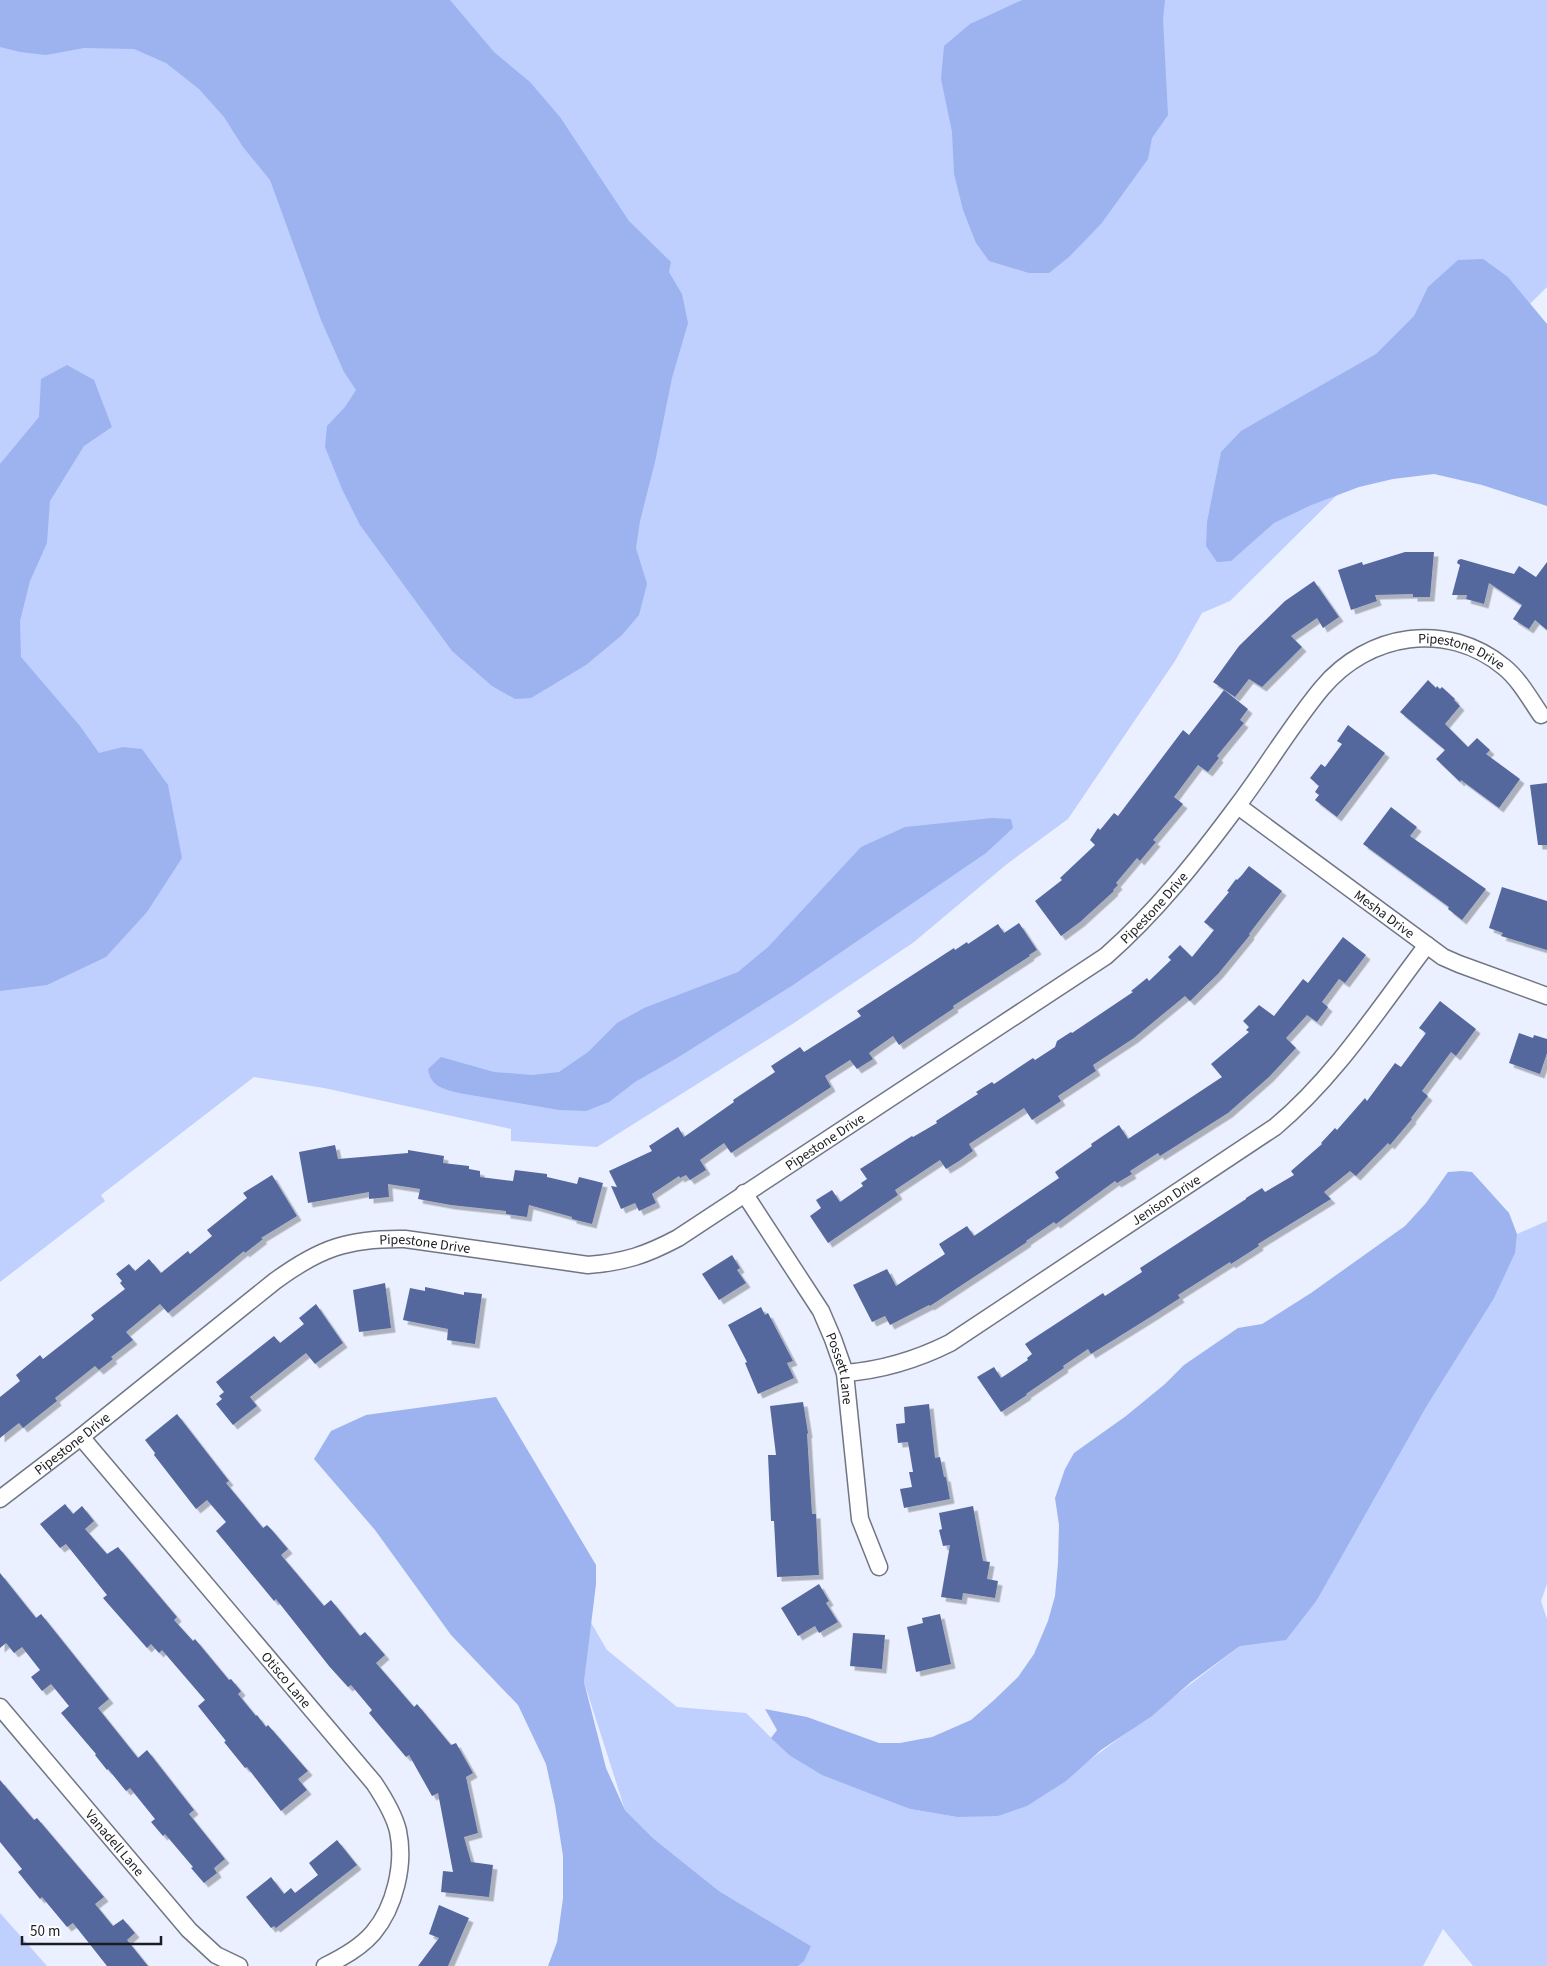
<svg xmlns="http://www.w3.org/2000/svg" width="1547" height="1966" font-family="'Source Sans 3',sans-serif">
<style>
.green{fill:#bfd0fe}
.water{fill:#9db3ef}
.building{fill:#55679e;filter:url(#shadow)}
.lines{fill:none;stroke-linecap:round;stroke-linejoin:round}
.street-casing{stroke:#717683;stroke-width:19}
.street{stroke:#fff;stroke-width:16}
.labels{text-anchor:middle;stroke-width:4;stroke-linejoin:round;paint-order:stroke}
.street-label{font-size:14px;fill:#1a1c21;stroke:#fdfdfd}
</style>
<defs>
<filter id="shadow"><feDropShadow dx="4.5" dy="4.5" stdDeviation="0" flood-color="#0004"/></filter>
</defs>
<rect width="100%" height="100%" fill="#eaf0ff"/>
<g class="green">
<polygon points="0,0 1547,0 1547,287 1230,601 1202,613 1175,661 1068,819 1007,864 914,942 794,1023 597,1147 511,1141 511,1129 324,1088 254,1077 101,1195 105,1201 0,1282"/>
<polygon points="1547,1221 1547,1584 1541,1601 1547,1619 1547,1966 1473,1966 1443,1929 1423,1966 790,1966 811,1946 719,1891 654,1839 625,1810 584,1682 590,1621 607,1650 677,1707 746,1713 789,1755 910,1809 957,1817 1027,1806 1132,1729 1240,1646 1317,1600 1517,1234"/>
<polygon points="0,1913 47,1966 0,1966"/>
</g>
<g class="water">
<polygon points="0,0 450,0 494,52 530,82 560,117 629,221 671,262 669,272 682,294 688,323 672,378 655,462 640,521 636,548 647,584 639,615 622,635 586,665 531,698 515,699 492,686 452,651 360,525 342,489 325,447 327,426 345,407 356,390 344,372 321,320 270,180 243,147 224,117 199,89 166,63 134,49 84,48 46,55 20,52 0,47"/>
<polygon points="1022,0 1165,0 1163,19 1168,115 1152,138 1148,159 1101,224 1069,257 1049,273 1029,273 989,261 976,243 963,210 954,174 952,132 941,79 944,46 970,24"/>
<polygon points="1483,259 1508,277 1547,324 1547,506 1482,485 1434,474 1393,479 1359,487 1309,506 1274,523 1231,561 1217,562 1206,546 1207,522 1221,452 1241,431 1376,354 1414,316 1428,287 1458,260"/>
<polygon points="67,365 94,380 112,427 84,446 50,501 47,543 30,581 20,621 21,657 80,726 99,753 123,747 142,749 168,785 182,858 147,912 106,957 47,985 0,991 0,464 39,417 41,379"/>
<path d="M 992,818 L 1011,819 L 1013,828 L 986,853 L 793,985 L 677,1058 L 635,1082 L 609,1102 L 586,1111 L 559,1110 L 459,1093 C 443,1089 430,1086 428,1069 L 441,1057 L 494,1072 L 532,1075 L 559,1072 L 588,1052 L 617,1023 L 644,1008 L 738,972 L 768,947 L 861,847 L 905,827 Z"/>
<polygon points="1462,1171 1472,1172 1509,1213 1517,1234 1515,1253 1494,1298 1426,1407 1317,1600 1286,1640 1240,1646 1191,1682 1152,1716 1101,1750 1066,1781 1027,1806 998,1816 957,1817 910,1809 822,1775 789,1755 771,1738 777,1730 765,1709 807,1717 879,1743 900,1743 932,1737 971,1720 993,1701 1018,1677 1034,1654 1048,1621 1055,1596 1058,1563 1059,1525 1055,1498 1065,1469 1074,1453 1126,1416 1165,1384 1184,1365 1238,1328 1262,1324 1311,1293 1405,1226 1426,1203 1448,1172"/>
<polygon points="496,1397 596,1565 596,1584 584,1682 606,1768 625,1810 654,1839 719,1891 811,1946 804,1961 798,1966 548,1966 557,1942 563,1898 563,1856 555,1805 546,1764 518,1705 451,1635 375,1530 314,1459 331,1431 366,1415"/>
</g>
<g class="building">
<polygon points="1405,552 1434,552 1430,597 1413,597 1413,594 1375,595 1377,601 1351,610 1338,570 1362,562 1363,565"/>
<polygon points="1461,559 1514,574 1519,566 1536,577 1547,562 1547,630 1535,620 1529,629 1513,619 1522,605 1489,583 1484,604 1466,599 1467,595 1452,595 1460,565 1457,563 1458,560"/>
<polygon points="1314,581 1339,617 1323,628 1317,618 1291,636 1302,647 1262,687 1249,679 1235,697 1213,682 1239,646 1285,601"/>
<polygon points="1428,680 1436,688 1437,686 1440,689 1442,687 1455,699 1454,700 1460,706 1445,724 1468,747 1477,738 1490,750 1486,754 1520,779 1499,808 1461,780 1460,782 1436,759 1445,750 1400,712"/>
<polygon points="1224,690 1248,709 1240,720 1244,723 1217,756 1219,758 1208,772 1198,765 1174,797 1183,804 1153,840 1156,842 1140,861 1137,858 1116,883 1118,885 1113,890 1114,891 1080,922 1061,936 1035,901 1062,880 1060,878 1095,845 1090,840 1098,828 1100,830 1114,813 1118,816 1183,730 1189,735"/>
<polygon points="1348,725 1385,753 1337,817 1315,800 1319,795 1315,792 1319,786 1310,778 1321,764 1325,767 1342,744 1337,741"/>
<polygon points="1547,783 1547,845 1538,845 1530,785"/>
<polygon points="1391,807 1417,827 1410,836 1486,889 1462,920 1448,909 1449,907 1363,844"/>
<polygon points="1249,866 1282,891 1249,934 1250,935 1218,974 1190,1001 1185,996 1134,1038 1093,1065 1096,1071 1058,1096 1061,1101 1032,1120 1024,1108 969,1144 973,1151 959,1161 946,1169 940,1160 895,1190 898,1195 828,1243 810,1216 821,1208 816,1200 832,1190 840,1202 863,1186 861,1183 867,1179 860,1169 912,1136 913,1137 937,1123 936,1121 978,1094 976,1092 992,1082 994,1084 1033,1058 1035,1060 1055,1047 1057,1041 1071,1032 1072,1033 1133,992 1131,991 1147,978 1149,981 1171,960 1168,957 1180,945 1192,957 1214,930 1204,922 1229,892 1227,891 1236,879 1237,880 1242,875"/>
<polygon points="1502,887 1547,901 1547,950 1501,936 1503,933 1489,928"/>
<polygon points="1019,923 1037,950 1029,955 1030,956 953,1006 954,1008 899,1045 893,1036 869,1053 873,1059 857,1069 850,1060 825,1076 831,1087 731,1153 724,1143 700,1160 706,1170 690,1180 686,1175 680,1178 679,1176 652,1194 656,1203 639,1211 635,1203 621,1209 611,1186 617,1187 609,1171 652,1151 649,1146 678,1127 684,1137 734,1102 733,1100 775,1072 771,1066 800,1047 804,1052 861,1016 857,1011 954,948 955,950 967,942 968,944 998,924 1004,933"/>
<polygon points="1343,937 1366,955 1345,983 1339,979 1322,1002 1328,1007 1317,1022 1307,1015 1286,1038 1296,1048 1269,1077 1228,1113 1160,1156 1158,1153 1130,1171 1132,1174 1117,1183 1115,1181 1056,1224 1054,1222 1026,1241 1027,1242 930,1306 929,1305 890,1325 885,1316 872,1322 853,1285 887,1269 896,1286 945,1254 939,1244 967,1226 974,1236 1059,1178 1055,1172 1092,1146 1091,1144 1119,1125 1128,1139 1222,1077 1211,1064 1249,1032 1246,1030 1249,1027 1243,1021 1259,1005 1274,1016 1303,979 1308,983"/>
<polygon points="1440,1001 1476,1029 1456,1056 1451,1052 1422,1091 1428,1096 1411,1118 1412,1119 1390,1145 1388,1143 1356,1176 1350,1171 1324,1192 1331,1199 1258,1244 1259,1246 1231,1264 1230,1262 1178,1295 1180,1298 1152,1316 1091,1354 1088,1349 1063,1366 1064,1368 1026,1394 1027,1395 1001,1412 977,1377 994,1367 1001,1378 1028,1360 1027,1358 1032,1354 1025,1344 1103,1293 1105,1296 1142,1272 1140,1268 1246,1199 1246,1198 1262,1188 1265,1192 1294,1175 1291,1171 1322,1144 1321,1143 1335,1128 1337,1130 1365,1098 1367,1101 1395,1063 1401,1067 1426,1033 1419,1028"/>
<polygon points="1519,1033 1533,1038 1534,1035 1547,1039 1547,1053 1540,1074 1509,1063"/>
<polygon points="335,1145 338,1159 408,1153 408,1150 444,1156 443,1163 469,1166 469,1169 480,1171 480,1177 513,1181 515,1170 547,1174 547,1177 577,1184 579,1177 603,1183 592,1224 572,1219 572,1217 529,1205 527,1217 506,1214 506,1211 451,1205 418,1199 420,1189 388,1184 389,1197 369,1199 369,1192 308,1203 299,1152"/>
<polygon points="272,1175 297,1216 261,1238 263,1239 245,1253 244,1251 168,1313 160,1304 126,1332 133,1340 111,1357 113,1359 99,1370 95,1366 55,1398 57,1401 23,1428 19,1423 0,1438 0,1397 20,1381 16,1375 40,1355 43,1359 94,1319 91,1315 125,1289 120,1283 122,1281 116,1274 129,1264 135,1271 149,1259 161,1273 188,1251 190,1254 212,1236 207,1230 247,1198 243,1193"/>
<polygon points="732,1255 740,1268 737,1270 746,1283 719,1300 702,1274"/>
<polygon points="385,1283 391,1328 359,1332 353,1290"/>
<polygon points="425,1287 464,1295 464,1292 482,1294 475,1344 447,1340 448,1329 403,1320 410,1288 425,1291"/>
<polygon points="316,1304 343,1343 315,1364 306,1353 250,1397 257,1406 233,1425 216,1404 222,1399 219,1396 224,1392 216,1382 274,1336 280,1343 304,1324 299,1318"/>
<polygon points="761,1307 765,1315 768,1313 793,1361 787,1363 794,1378 758,1394 745,1363 747,1362 728,1325"/>
<polygon points="803,1402 808,1433 807,1434 812,1514 816,1514 819,1575 777,1577 774,1521 771,1521 768,1455 776,1455 770,1406"/>
<polygon points="929,1404 935,1458 940,1457 944,1477 946,1477 950,1499 904,1508 900,1489 912,1487 909,1472 913,1472 908,1442 898,1443 896,1424 905,1423 904,1407"/>
<polygon points="177,1414 229,1481 226,1483 263,1528 267,1525 271,1529 288,1549 281,1555 324,1606 331,1600 360,1636 365,1632 385,1655 376,1663 414,1707 417,1704 451,1745 456,1743 473,1773 466,1777 478,1833 464,1837 471,1862 493,1865 489,1897 441,1892 443,1871 453,1872 438,1793 432,1796 409,1755 406,1757 369,1713 372,1710 351,1685 348,1687 329,1666 276,1599 274,1601 216,1531 226,1522 207,1500 196,1509 154,1455 155,1453 145,1440"/>
<polygon points="65,1504 73,1514 82,1506 94,1521 85,1529 107,1554 118,1547 177,1617 174,1620 193,1641 195,1639 229,1680 231,1679 241,1691 238,1694 256,1716 257,1715 266,1727 268,1725 308,1771 298,1779 307,1790 281,1811 247,1767 245,1768 224,1742 226,1741 198,1706 205,1700 162,1650 159,1653 151,1644 147,1648 103,1598 107,1595 66,1544 60,1548 40,1524"/>
<polygon points="973,1506 983,1561 990,1562 987,1579 998,1581 995,1598 963,1593 962,1600 941,1597 950,1545 943,1546 939,1530 942,1529 939,1513"/>
<polygon points="0,1573 36,1618 41,1614 109,1699 98,1708 138,1758 147,1750 194,1810 189,1814 225,1859 214,1868 217,1873 204,1883 191,1868 193,1867 165,1834 163,1836 151,1822 155,1819 130,1788 126,1791 108,1769 107,1770 95,1755 96,1754 61,1713 69,1706 51,1684 42,1691 31,1677 40,1670 22,1647 14,1653 6,1643 0,1648"/>
<polygon points="819,1584 829,1601 826,1603 838,1622 819,1633 815,1626 798,1636 781,1608"/>
<polygon points="940,1614 951,1664 916,1672 907,1627 923,1623 922,1618"/>
<polygon points="853,1633 885,1635 882,1669 850,1666"/>
<polygon points="0,1780 34,1820 37,1818 104,1897 95,1904 113,1926 123,1919 135,1933 127,1940 148,1966 107,1966 73,1923 67,1927 42,1897 40,1899 18,1872 22,1869 0,1842"/>
<polygon points="337,1840 357,1865 276,1928 274,1926 271,1928 246,1897 271,1877 284,1894 291,1888 295,1893 318,1875 309,1863"/>
<polygon points="439,1905 469,1918 448,1966 418,1966 439,1938 429,1934"/>
</g>
<g class="lines">
<defs>
<g id="street">
<path id="s1" d="M 1238,806 L 1443,957 L 1459,964 L 1547,996"/>
<path id="s2" d="M 744,1193 L 821,1311 L 833,1339 L 845,1373 L 860,1519 L 879,1567"/>
<path id="s3" d="M 845,1373 C 883,1370 916,1360 950,1343 L 1275,1127 C 1336,1076 1379,1008 1427,945"/>
<path id="s4" d="M 81,1437 L 374,1783 C 384,1798 394,1814 398,1831 C 405,1864 395,1907 373,1933 C 360,1948 342,1958 325,1966"/>
<path id="s5" d="M 0,1499 L 81,1437 L 275,1281 C 320,1248 349,1238 405,1239 L 588,1265 C 625,1262 646,1255 678,1238 L 1106,956 C 1156,912 1198,859 1238,805 C 1266,768 1292,724 1322,688 C 1368,633 1447,620 1504,667 C 1519,679 1530,699 1541,715"/>
<path id="s6" d="M 0,1707 L 189,1930 L 216,1955 L 239,1966"/>
</g>
</defs>
<use href="#street" class="street-casing"/>
<use href="#street" class="street"/>
</g>
<g class="labels">
<g class="street-label">
<text dy="5" stroke="none"><textPath href="#s5" startOffset="1785">Pipestone Drive</textPath></text>
<text dy="5" stroke="none"><textPath href="#s5" startOffset="1351">Pipestone Drive</textPath></text>
<text dy="5" stroke="none"><textPath href="#s1" startOffset="182">Mesha Drive</textPath></text>
<text dy="5" stroke="none"><textPath href="#s5" startOffset="946">Pipestone Drive</textPath></text>
<text dy="5" stroke="none"><textPath href="#s3" startOffset="369">Jenison Drive</textPath></text>
<text dy="5" stroke="none"><textPath href="#s5" startOffset="511">Pipestone Drive</textPath></text>
<text dy="5" stroke="none"><textPath href="#s2" startOffset="202">Possett Lane</textPath></text>
<text dy="5" stroke="none"><textPath href="#s5" startOffset="91">Pipestone Drive</textPath></text>
<text dy="5" stroke="none"><textPath href="#s4" startOffset="318">Otisco Lane</textPath></text>
<text dy="5" stroke="none"><textPath href="#s6" startOffset="178">Vanadell Lane</textPath></text>
</g>
</g>
<path d="M22 1936v8h139v-8" fill="none" stroke="#1a1c21" stroke-width="2.5"/>
<text x="30" y="1936" font-size="15" fill="#1a1c21" stroke="#fdfdfd" stroke-width="4" paint-order="stroke">50 m</text>
</svg>
